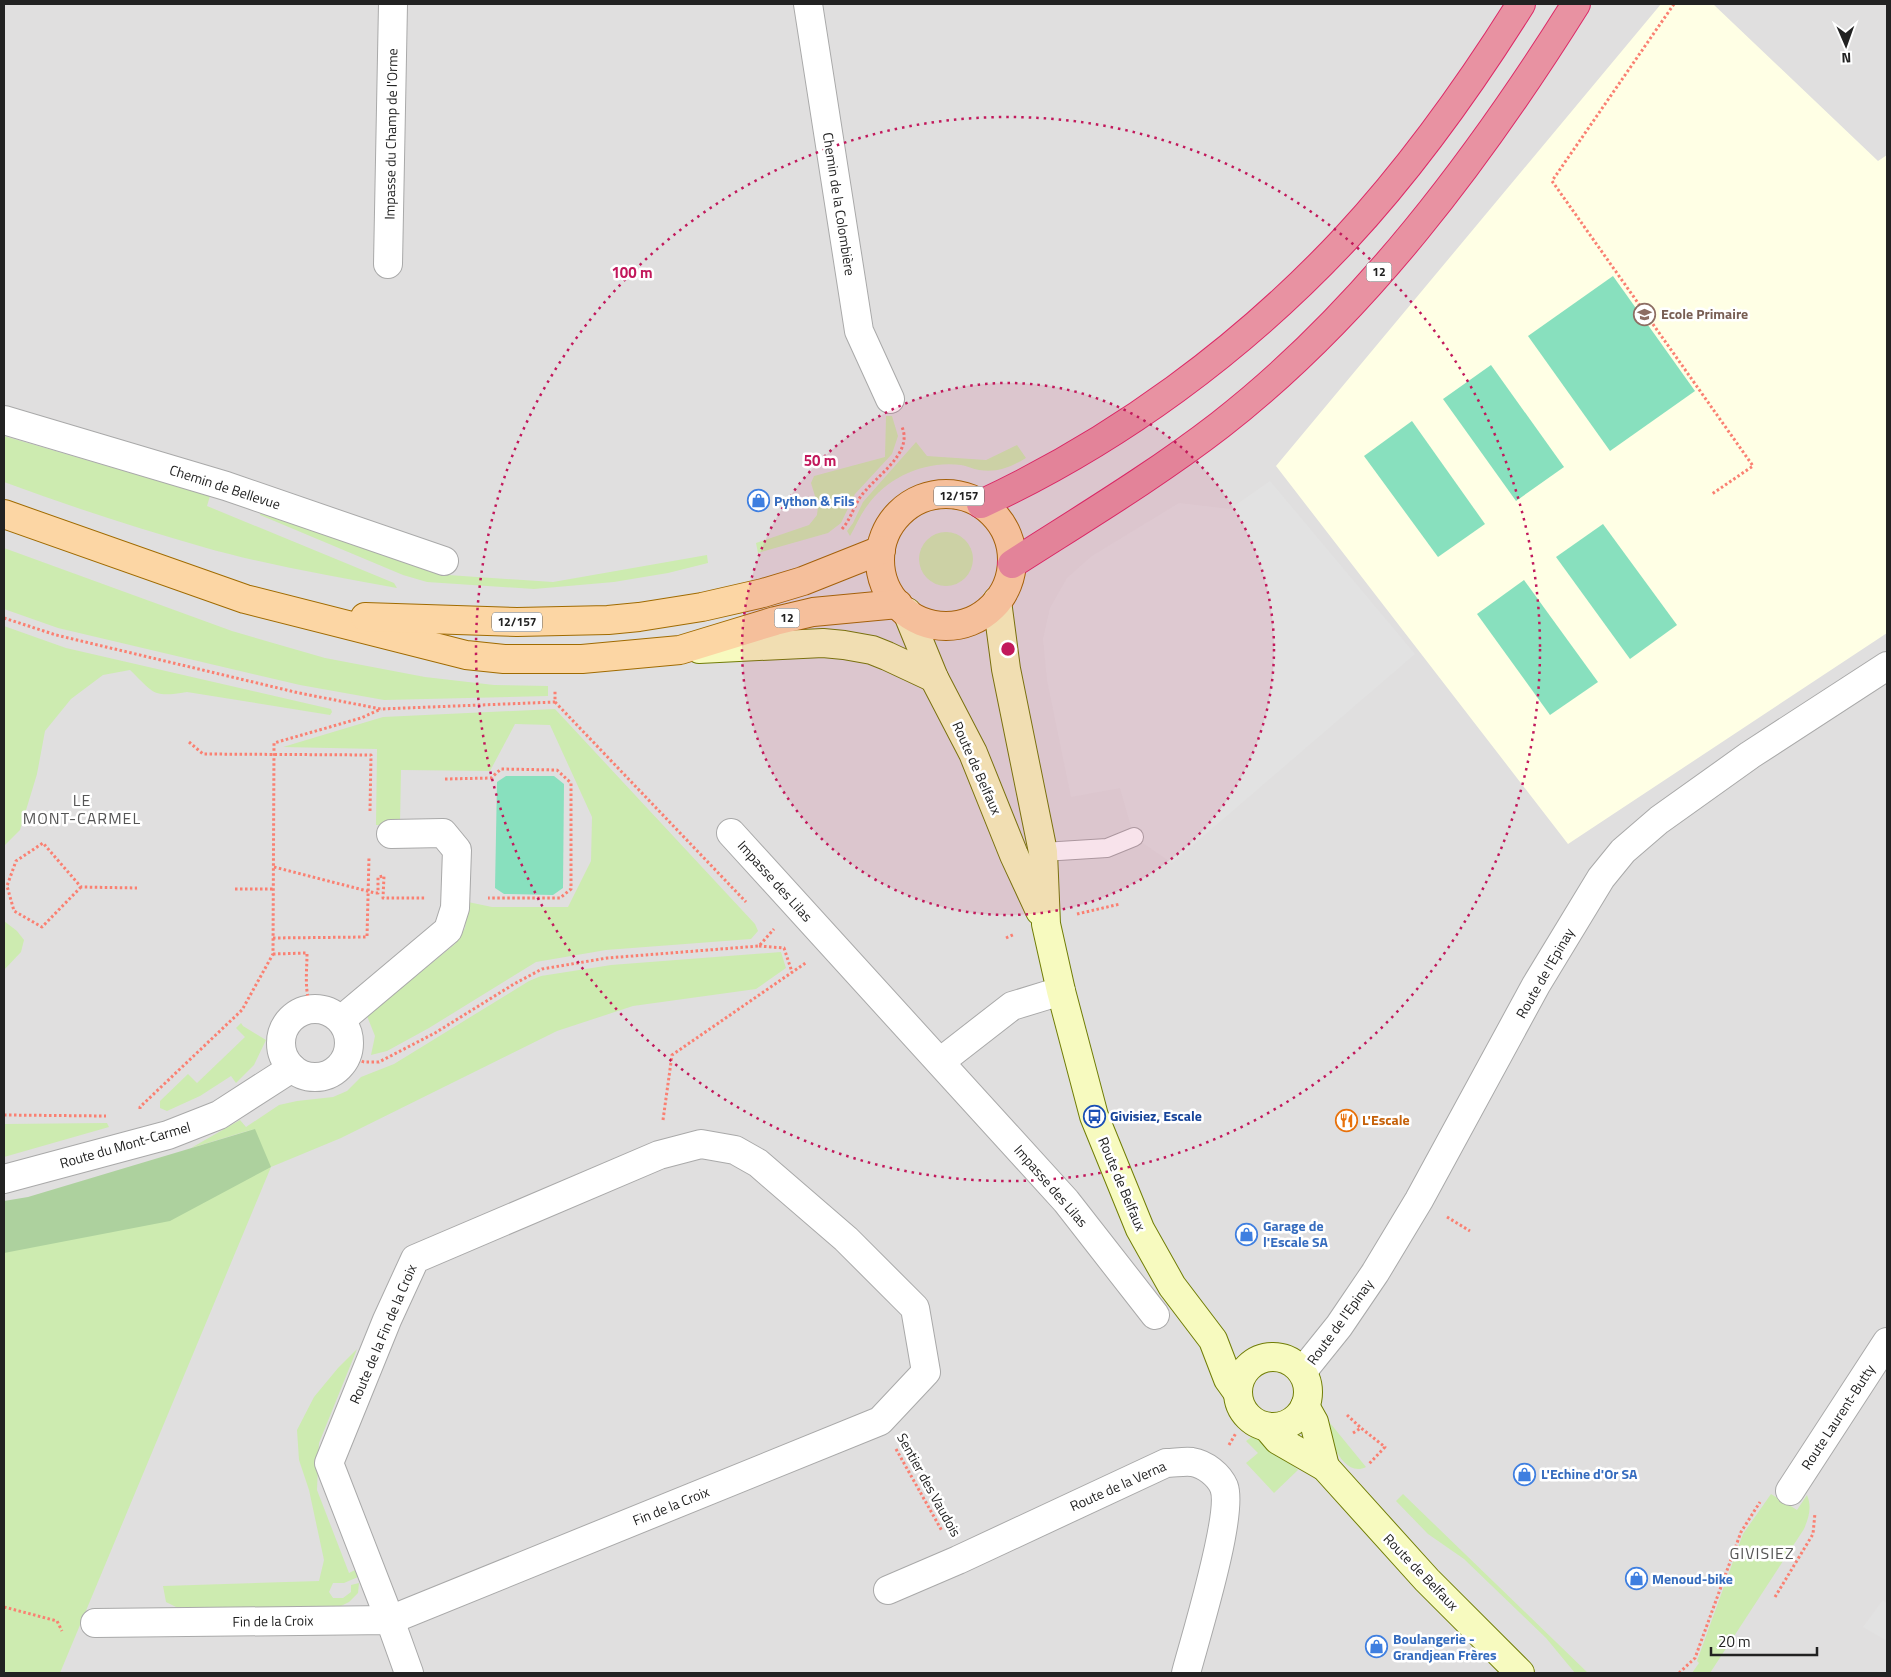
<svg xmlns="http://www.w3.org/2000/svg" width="1891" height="1677" font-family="'Titillium Web',sans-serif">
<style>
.residential{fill:#e0dfdf}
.education{fill:#ffffe5}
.grass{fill:#cdebb0}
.forest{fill:#add19e}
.pitch{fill:#88e0be}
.parking{fill:#e2e2e2}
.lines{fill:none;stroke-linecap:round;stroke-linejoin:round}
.lane-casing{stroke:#a9a9a9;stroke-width:20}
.street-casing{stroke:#a9a9a9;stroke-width:30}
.secondary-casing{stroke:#707d05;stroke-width:30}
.primary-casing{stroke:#a06b00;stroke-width:30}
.highway-casing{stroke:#dc2a67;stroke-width:30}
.path{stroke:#fa8072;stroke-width:3;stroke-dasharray:2.5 2.5;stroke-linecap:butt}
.lane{stroke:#fff;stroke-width:18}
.street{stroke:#fff;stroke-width:28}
.secondary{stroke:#f7fabf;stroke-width:28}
.primary{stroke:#fcd6a4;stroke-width:28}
.highway{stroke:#e892a2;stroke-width:28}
.ring{fill:none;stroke:#c2185b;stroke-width:2.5;stroke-dasharray:2.5 5}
.labels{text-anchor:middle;stroke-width:5;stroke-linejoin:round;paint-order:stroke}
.shield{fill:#fff;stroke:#646464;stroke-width:1}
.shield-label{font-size:12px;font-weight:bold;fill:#222}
.street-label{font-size:14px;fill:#222;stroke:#fff}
.education-label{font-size:14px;font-weight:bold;fill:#785e54;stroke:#fff;text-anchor:start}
.shop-label{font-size:14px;font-weight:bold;fill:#366cbe;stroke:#fff;text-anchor:start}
.transit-label{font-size:14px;font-weight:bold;fill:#164399;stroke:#fff;text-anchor:start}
.food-label{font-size:14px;font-weight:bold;fill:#c56008;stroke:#fff;text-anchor:start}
.quarter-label{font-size:16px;letter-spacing:1px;fill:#555;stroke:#fff}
.centre{fill:#c2185b;stroke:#fff;stroke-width:2.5}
.ring-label{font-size:15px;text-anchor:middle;font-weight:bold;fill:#c2185b;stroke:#fff;stroke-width:5;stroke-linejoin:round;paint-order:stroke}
</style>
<rect width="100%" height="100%" fill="#f2efe9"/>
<rect class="residential" x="4" y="4" width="1883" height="1669"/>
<polygon class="education" points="1661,4 1713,4 1878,161 1887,155 1887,633 1568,844 1276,466"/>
<g class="grass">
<polygon points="886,416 892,416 898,436 892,454 855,494 841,523 828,533 758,553 756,543 809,525 817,515 818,506 811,483 814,476 885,457"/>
<path d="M 4,436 L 210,496 L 207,506 L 394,583 L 397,588 C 332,576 266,565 203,547 C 136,528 69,506 4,482 Z"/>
<path d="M 916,442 L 927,456 L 986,460 L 1017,445 L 1026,458 C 1011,467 997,473 979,470 C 973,469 967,466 961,465 C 926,460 887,477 867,506 C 860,515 856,526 850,536 L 847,531 L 853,523 L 863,502 Z"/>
<polygon points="261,511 320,527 448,575 553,582 707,555 708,563 668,573 614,582 534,589 427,582 403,575 260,515"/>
<circle cx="946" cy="559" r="27"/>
<polygon points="4,548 232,631 325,658 425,677 494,685 548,686 548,696 384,700 300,685 58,628 4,609"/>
<path d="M 4,626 L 66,648 L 331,709 L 332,712 L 330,715 L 187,692 C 152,698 154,693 130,670 L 103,675 L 71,699 L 45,731 L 37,774 L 20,830 L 4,846 Z"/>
<polygon points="555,709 755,924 758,931 751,939 606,950 536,962 429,1028 387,1051 371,1055 375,1036 367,1016 455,944 465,928 468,902 492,907 568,907 591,861 592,817 550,725 515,724 490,771 401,770 400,825 376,825 377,749 283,747 383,717"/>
<polygon points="4,921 17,931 24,940 21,952 4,970"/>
<polygon points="781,952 786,968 756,989 633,1006 557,1031 341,1138 271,1167 60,1673 4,1673 4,1215 254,1129 191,1148 240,1120 246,1127 279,1105 297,1101 333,1097 347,1091 361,1077 394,1064 529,981 541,976 611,965"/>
<polygon points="241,1023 243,1026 266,1040 254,1065 236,1083 231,1076 200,1096 167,1111 160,1108 160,1101 188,1074 197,1083 245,1037 236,1028"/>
<polygon points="107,1123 109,1127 4,1157 4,1124"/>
<polygon points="357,1349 319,1443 317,1490 349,1573 355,1570 358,1577 344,1583 333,1583 329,1592 333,1598 343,1598 351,1592 351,1585 359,1583 358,1593 349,1602 339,1607 176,1607 166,1602 163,1586 319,1581 324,1560 309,1490 299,1460 297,1430 314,1397 338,1368"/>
<path d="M 1321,1412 L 1366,1467 C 1341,1480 1326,1429 1321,1412 Z"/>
<polygon points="1253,1436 1281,1455 1298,1470 1274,1493 1246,1463 1258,1453 1246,1441"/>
<polygon points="1403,1494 1588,1673 1575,1673 1546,1638 1464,1559 1428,1534 1396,1501"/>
<path d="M 1771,1494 L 1797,1510 L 1807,1495 C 1812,1507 1809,1517 1804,1529 L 1710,1673 L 1692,1673 L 1699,1663 L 1697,1661 L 1743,1534 Z"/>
</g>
<polygon class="forest" points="255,1129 271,1167 170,1221 4,1253 4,1201 28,1197"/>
<g class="pitch">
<polygon points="1613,276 1695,391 1610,451 1528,336"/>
<polygon points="1491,365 1564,467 1516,501 1443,399"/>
<polygon points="1412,421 1485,524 1438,557 1364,456"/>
<polygon points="1603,524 1677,625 1630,659 1556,557"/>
<polygon points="1524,580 1598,682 1550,715 1477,614"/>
<polygon points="506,776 554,776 564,784 563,888 553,895 504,894 495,888 497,782"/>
</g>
<g class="parking">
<polygon points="1270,481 1415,654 1172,863 1134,837 1120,788 1071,797 1047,680 1043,639 1050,608 1067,578 1092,556 1179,503 1230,509"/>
<polygon points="1883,1600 1887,1604 1887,1641 1863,1627"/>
</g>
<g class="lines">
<defs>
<polyline id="lane" points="1043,852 1107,848 1134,837"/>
<g id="street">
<polyline points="808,4 859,331 890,399"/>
<polyline points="388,264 393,4"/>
<polyline points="4,420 226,486 444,561"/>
<polyline points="731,833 1066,1201 1155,1315"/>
<circle cx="315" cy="1043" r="34"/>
<polyline points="341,1020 448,930 455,908 457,850 443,833 391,834"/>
<polyline points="940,1062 1012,1006 1061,991"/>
<polyline points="4,1179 168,1135 219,1115 292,1068"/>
<polyline points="1302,1372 1339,1326 1375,1273 1419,1200 1536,985 1601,878 1623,851 1659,820 1750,755 1887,666"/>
<polyline points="1790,1491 1887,1342"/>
<path d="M 888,1590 L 958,1560 L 1166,1463 C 1174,1463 1184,1461 1192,1462 C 1205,1464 1219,1475 1224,1487 C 1234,1514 1195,1639 1186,1673"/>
<polyline points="95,1623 390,1620 880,1421 926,1372 915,1308 846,1239 758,1163 735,1150 701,1144 659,1155 415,1259 387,1320 329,1463 390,1620 409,1673"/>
</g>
<g id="secondary">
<polyline points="997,601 1006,669 1043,852 1046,924 1061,991 1094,1116 1140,1229 1172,1286 1213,1340 1228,1379 1238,1393"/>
<polyline points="907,612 934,678 973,753 1014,855 1040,911"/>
<polyline points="699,649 823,643 844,645 872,650 887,656 934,678"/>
<circle cx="1273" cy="1392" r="35"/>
<polyline points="1305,1406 1314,1422 1325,1467"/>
<polyline points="1267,1427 1278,1440 1325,1467 1427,1580 1520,1673"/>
</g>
<g id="primary">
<circle cx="946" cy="560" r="66"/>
<polyline points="4,514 245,599 466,655 504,659 582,659 680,650 775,621 813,612 898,604"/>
<polyline points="365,617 517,622 608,620 639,617 702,607 763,593 803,581 881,550"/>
</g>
<g id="highway">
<path d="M 981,504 C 1117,441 1242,349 1345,239 C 1412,167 1469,87 1521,4"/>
<path d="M 1012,564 C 1082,519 1154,476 1220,425 C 1364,313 1480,157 1576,4"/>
</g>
</defs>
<use href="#lane" class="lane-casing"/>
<use href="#street" class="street-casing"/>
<use href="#secondary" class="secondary-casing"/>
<use href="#primary" class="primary-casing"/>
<use href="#highway" class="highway-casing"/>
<g class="path">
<polyline points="1674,4 1552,181 1753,466 1712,494"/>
<path d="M 842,529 C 850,520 853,509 859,499 C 872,478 914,455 902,427"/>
<polyline points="4,618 56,635 299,693 381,709 555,702 555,690"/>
<polyline points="555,702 746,902"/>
<polyline points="189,742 203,754 371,755 370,811"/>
<polyline points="445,779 491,778 501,769 557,770 571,783 571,889 560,898 488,898"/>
<polyline points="274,867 375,893 378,893 378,877 384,876 383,898 425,898"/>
<polyline points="81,887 42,927 14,911 7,886 16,861 43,843 81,887 137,888"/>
<polyline points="235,889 273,889"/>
<polyline points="1077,914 1120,904"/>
<polyline points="273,938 367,937 369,857"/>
<polyline points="1006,938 1015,934"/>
<polyline points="759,946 784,948 792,972"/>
<path d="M 273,954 L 307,953 C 307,971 304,990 311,1008"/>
<polyline points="348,1055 364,1062 379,1062 435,1033 514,984 542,969 607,958 759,946 774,929"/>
<polyline points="140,1109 140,1107 242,1010 273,954 274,743 361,718 381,709"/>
<polyline points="4,1115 106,1116"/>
<polyline points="663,1120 672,1055 807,962"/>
<polyline points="1447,1217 1470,1231"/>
<polyline points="1347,1415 1361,1428"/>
<polyline points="1353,1433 1361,1428 1385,1447 1368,1465"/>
<polyline points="1229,1445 1236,1433"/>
<polyline points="896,1449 942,1531"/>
<polyline points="1708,1578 1722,1583"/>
<polyline points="1775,1597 1813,1534 1815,1513"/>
<polyline points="4,1607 57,1621 62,1631"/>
<polyline points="1679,1673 1695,1658 1741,1532 1760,1502"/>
</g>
<use href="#lane" class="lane"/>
<use href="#street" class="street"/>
<use href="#secondary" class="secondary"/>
<use href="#primary" class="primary"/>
<use href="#highway" class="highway"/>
</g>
<circle cx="1008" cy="649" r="266" fill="#c2185b" fill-opacity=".12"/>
<g class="ring">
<circle cx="1008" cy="649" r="266"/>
<circle cx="1008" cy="649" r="532"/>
</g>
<defs>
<symbol id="school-ring" viewBox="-11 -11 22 22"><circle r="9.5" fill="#fff" stroke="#8d6e63" stroke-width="1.5"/><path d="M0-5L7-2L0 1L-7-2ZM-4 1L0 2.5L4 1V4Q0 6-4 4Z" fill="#8d6e63"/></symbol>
<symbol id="shop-ring" viewBox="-11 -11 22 22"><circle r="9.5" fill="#fff" stroke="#3f7fe0" stroke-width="1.5"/><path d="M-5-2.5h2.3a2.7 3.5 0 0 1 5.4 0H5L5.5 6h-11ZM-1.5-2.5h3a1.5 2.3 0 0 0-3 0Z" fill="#3f7fe0"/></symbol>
<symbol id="bus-ring" viewBox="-11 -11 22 22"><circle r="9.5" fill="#fff" stroke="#1a4fb4" stroke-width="1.5"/><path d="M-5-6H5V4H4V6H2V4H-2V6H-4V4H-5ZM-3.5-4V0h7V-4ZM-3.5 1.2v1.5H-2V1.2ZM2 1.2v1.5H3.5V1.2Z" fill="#1a4fb4"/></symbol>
<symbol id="restaurant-ring" viewBox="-11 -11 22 22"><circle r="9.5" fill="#fff" stroke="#e8710a" stroke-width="1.5"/><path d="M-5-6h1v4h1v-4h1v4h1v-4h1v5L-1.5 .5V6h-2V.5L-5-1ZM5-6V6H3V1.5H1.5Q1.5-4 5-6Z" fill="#e8710a"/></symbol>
</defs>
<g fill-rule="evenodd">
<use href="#school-ring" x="1632" y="302" width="25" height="25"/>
<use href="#shop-ring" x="746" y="488" width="25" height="25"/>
<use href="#bus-ring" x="1082" y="1104" width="25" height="25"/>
<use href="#restaurant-ring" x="1334" y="1108" width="25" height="25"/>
<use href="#shop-ring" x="1234" y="1222" width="25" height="25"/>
<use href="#shop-ring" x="1512" y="1462" width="25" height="25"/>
<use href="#shop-ring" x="1624" y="1566" width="25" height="25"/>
<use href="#shop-ring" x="1364" y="1634" width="25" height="25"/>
</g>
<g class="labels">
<g class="shield">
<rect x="1366.5" y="262.5" width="25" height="19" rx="4"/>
<rect x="934" y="486.5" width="50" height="19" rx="4"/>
<rect x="774.5" y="608.5" width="25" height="19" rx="4"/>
<rect x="492" y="612.5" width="50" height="19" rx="4"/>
</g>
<g class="shield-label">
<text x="1379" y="276">12</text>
<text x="959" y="500">12/157</text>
<text x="787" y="622">12</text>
<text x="517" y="626">12/157</text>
</g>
<g class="street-label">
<text transform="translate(391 134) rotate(-89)" y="5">Impasse du Champ de l'Orme</text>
<text transform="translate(839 204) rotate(81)" y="5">Chemin de la Colombière</text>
<text transform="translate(225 487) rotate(18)" y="5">Chemin de Bellevue</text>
<text transform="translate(977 768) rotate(66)" y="5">Route de Belfaux</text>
<text transform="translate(775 881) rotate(48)" y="5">Impasse des Lilas</text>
<text transform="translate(1545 973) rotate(-60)" y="5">Route de l'Epinay</text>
<text transform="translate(125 1145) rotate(-16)" y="5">Route du Mont-Carmel</text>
<text transform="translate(1122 1184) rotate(67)" y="5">Route de Belfaux</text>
<text transform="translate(1051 1186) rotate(49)" y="5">Impasse des Lilas</text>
<text transform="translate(1340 1322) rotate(-54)" y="5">Route de l'Epinay</text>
<text transform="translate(383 1334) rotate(-67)" y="5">Route de la Fin de la Croix</text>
<text transform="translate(1838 1417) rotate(-57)" y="5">Route Laurent-Butty</text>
<text transform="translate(929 1485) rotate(61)" y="5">Sentier des Vaudois</text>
<text transform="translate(1118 1486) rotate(-24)" y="5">Route de la Verna</text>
<text transform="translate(671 1506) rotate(-22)" y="5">Fin de la Croix</text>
<text transform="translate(1421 1572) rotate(46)" y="5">Route de Belfaux</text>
<text transform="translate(273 1621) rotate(-1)" y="5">Fin de la Croix</text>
</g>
<g class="education-label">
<text x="1661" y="319">Ecole Primaire</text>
</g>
<g class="shop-label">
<text x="774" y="506">Python &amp; Fils</text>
<text x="1263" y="1231">Garage de<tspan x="1263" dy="16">l'Escale SA</tspan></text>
<text x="1541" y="1479">L'Echine d'Or SA</text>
<text x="1652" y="1584">Menoud-bike</text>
<text x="1393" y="1644">Boulangerie -<tspan x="1393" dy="16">Grandjean Frères</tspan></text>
</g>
<g class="transit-label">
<text x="1110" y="1121">Givisiez, Escale</text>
</g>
<g class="food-label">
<text x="1362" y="1125">L'Escale</text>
</g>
<g class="quarter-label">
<text x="82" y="806">LE<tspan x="82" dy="18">MONT-CARMEL</tspan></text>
<text x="1762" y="1559">GIVISIEZ</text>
</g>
</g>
<circle cx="1008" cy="649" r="8" class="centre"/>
<g class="ring-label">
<text x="632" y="278">100 m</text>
<text x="820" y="466">50 m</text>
</g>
<rect width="1891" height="1677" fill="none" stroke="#222222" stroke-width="10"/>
<g transform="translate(1846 45) rotate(178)" stroke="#ffffff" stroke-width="4" paint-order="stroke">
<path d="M0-4L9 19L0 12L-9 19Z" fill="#222222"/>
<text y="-8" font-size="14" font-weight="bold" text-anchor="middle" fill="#222222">N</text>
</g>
<path d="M1711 1647v8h106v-8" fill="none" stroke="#222222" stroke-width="2.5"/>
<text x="1718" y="1647" font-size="15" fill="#222222" stroke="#ffffff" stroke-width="4" paint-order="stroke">20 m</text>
</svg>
